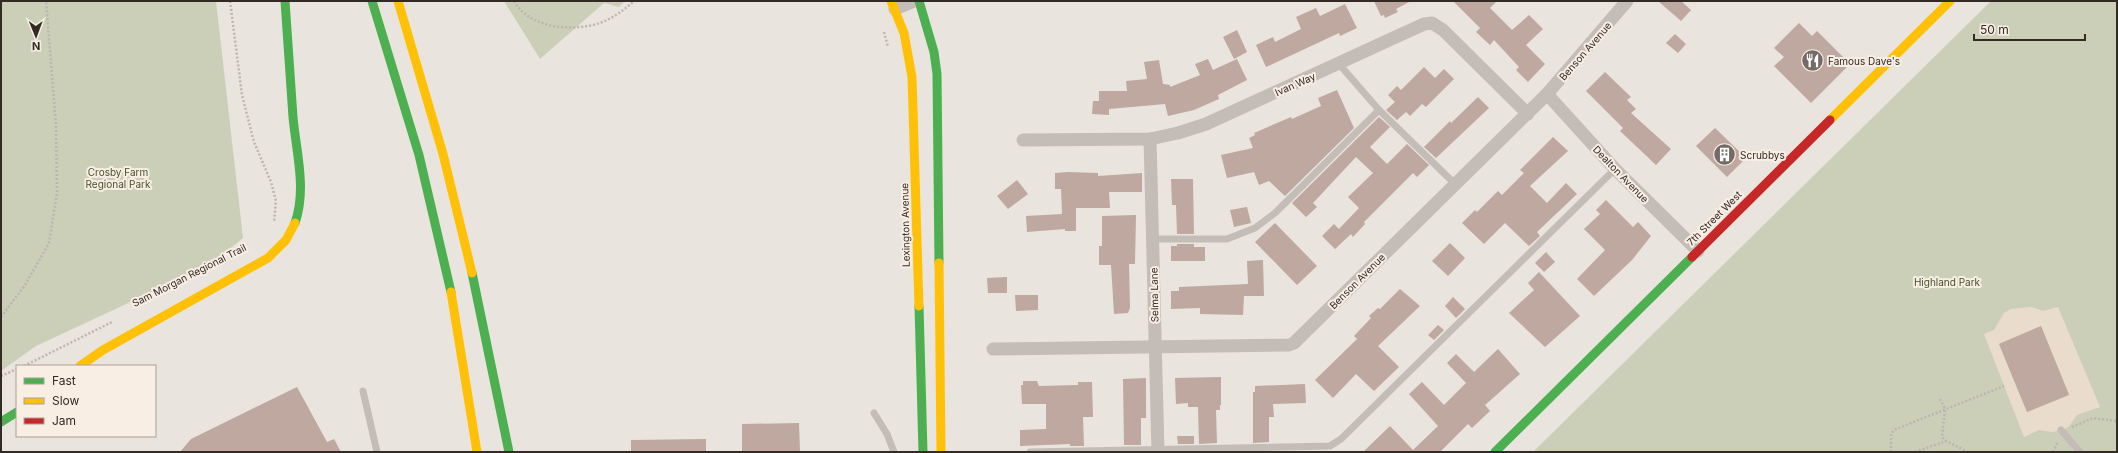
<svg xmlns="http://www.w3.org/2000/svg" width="2118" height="453" font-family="Inter,sans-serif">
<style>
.green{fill:#cccfb8}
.plaza{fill:#e9dccd;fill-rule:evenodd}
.building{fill:#bea8a0}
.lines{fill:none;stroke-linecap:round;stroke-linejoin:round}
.path{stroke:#bcb5b0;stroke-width:2.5;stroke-dasharray:2 2;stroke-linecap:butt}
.lane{stroke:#c4bdb7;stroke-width:7}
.street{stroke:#c4bdb7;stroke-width:13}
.fast{stroke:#4caf50;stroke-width:9}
.slow{stroke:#ffc107;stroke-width:9}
.jam{stroke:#c62828;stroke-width:9}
.labels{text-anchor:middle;stroke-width:4;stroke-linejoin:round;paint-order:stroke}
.street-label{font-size:10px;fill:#332a26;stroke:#f8eee4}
.poi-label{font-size:10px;fill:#332a26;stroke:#f8eee4;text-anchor:start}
.park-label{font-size:10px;fill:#44512a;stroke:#f8eee4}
</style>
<rect width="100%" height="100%" fill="#eae4de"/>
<g class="green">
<polygon points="1,1 216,1 243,238 210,265 36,346 1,371"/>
<polygon points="504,1 625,1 619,7 604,3 540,59"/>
<polygon points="1991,1 2117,1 2117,452 1533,452"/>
</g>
<path class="plaza" d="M 2031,307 L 2043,311 L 2058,307 L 2100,407 L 2077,415 L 2070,425 L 2064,430 L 2052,432 L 2039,430 L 2024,437 L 1984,334 L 1994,330 L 2004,313 L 2011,309 ZM 2041,326 L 2069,394 L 2027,412 L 1999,344 Z"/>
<g class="building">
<polygon points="1374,1 1411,1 1396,9 1398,12 1385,18 1384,15 1381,16"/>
<polygon points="1453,1 1497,1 1490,8 1512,30 1529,15 1543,29 1526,45 1545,64 1528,82 1516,70 1519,67 1494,40 1490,45 1476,32 1480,28"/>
<polygon points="1658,1 1681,1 1691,10 1681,21"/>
<polygon points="1345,4 1357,28 1340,36 1339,33 1266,67 1256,45 1273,37 1275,42 1301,29 1296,17 1316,8 1320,16"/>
<polygon points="1799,23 1812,36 1817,31 1850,64 1811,103 1774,66 1784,57 1774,48"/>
<polygon points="1237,30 1247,52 1234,59 1223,37"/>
<polygon points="1675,34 1686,44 1678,53 1666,43"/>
<polygon points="1208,59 1213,70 1237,59 1247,80 1218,95 1219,99 1194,110 1168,116 1165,104 1109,109 1109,115 1092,114 1093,101 1099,101 1099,91 1127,91 1126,81 1147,79 1144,62 1159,60 1163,84 1170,85 1170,87 1200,75 1195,64"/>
<polygon points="1424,67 1435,78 1444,69 1454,79 1426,107 1422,104 1410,116 1406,112 1397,120 1386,110 1395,102 1388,95 1397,86 1401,90"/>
<polygon points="1605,72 1631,97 1627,100 1636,109 1631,113 1671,149 1656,165 1620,131 1623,128 1586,91"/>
<polygon points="1337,90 1354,128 1285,196 1269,181 1259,185 1254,172 1227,178 1221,155 1253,148 1249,138 1255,135 1254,133 1291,117 1292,119 1321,106 1318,98"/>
<polygon points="1478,97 1489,108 1436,158 1424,147 1450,121 1451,123"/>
<polygon points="1379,117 1390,127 1370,147 1387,164 1407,144 1429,165 1417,177 1413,173 1364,222 1365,224 1353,237 1351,234 1335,249 1322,236 1334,224 1339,229 1359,208 1348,197 1373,173 1356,157 1313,203 1317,207 1306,217 1292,203"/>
<polygon points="1715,128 1746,158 1727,177 1696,146"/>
<polygon points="1553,137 1568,151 1530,186 1547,203 1566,183 1577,194 1537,232 1540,236 1529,246 1505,223 1484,244 1462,223 1475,210 1477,212 1498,191 1502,195 1524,173 1520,170"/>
<polygon points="1068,172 1098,173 1098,176 1142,173 1142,192 1109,192 1110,208 1076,208 1076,231 1065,231 1065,229 1027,232 1026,216 1062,214 1061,189 1055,189 1055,173"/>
<polygon points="1171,179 1193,179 1194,234 1177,234 1176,205 1172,205"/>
<polygon points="1017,180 1028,194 1008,209 997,196"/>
<polygon points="1606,200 1633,227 1638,222 1651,236 1632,260 1594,296 1577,279 1605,250 1584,229 1600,214 1596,210"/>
<polygon points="1247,207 1251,223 1234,227 1230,210"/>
<polygon points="1136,215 1135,264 1129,264 1130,308 1128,313 1114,314 1111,265 1099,265 1099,246 1102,246 1102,216"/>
<polygon points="1275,223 1317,266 1297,285 1255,242"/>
<polygon points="1450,243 1465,258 1448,276 1432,261"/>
<polygon points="1177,244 1194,244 1194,247 1205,247 1205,261 1171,261 1171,246 1177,246"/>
<polygon points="1546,252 1555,262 1544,272 1535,263"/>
<polygon points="1263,260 1264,296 1244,296 1243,315 1200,314 1200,308 1171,309 1171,291 1179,291 1179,287 1248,284 1247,261"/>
<polygon points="1539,272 1580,316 1545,347 1509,313 1534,290 1528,283"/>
<polygon points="1007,277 1007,293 988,293 987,278"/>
<polygon points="1400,289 1420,306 1378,346 1399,367 1374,391 1356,374 1333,398 1315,380 1357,339 1354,336 1371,318 1369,316 1378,308 1380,309"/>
<polygon points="1015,295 1038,295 1038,310 1016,311"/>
<polygon points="1453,297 1465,309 1456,318 1445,306"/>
<polygon points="1438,325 1444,330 1434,340 1428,335"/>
<polygon points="2041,326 2069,395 2027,412 1999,344"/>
<polygon points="1498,349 1520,374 1485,405 1490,411 1472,428 1468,424 1440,452 1363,452 1390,426 1413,450 1438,426 1409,394 1422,382 1444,405 1466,383 1447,363 1456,354 1474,372"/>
<polygon points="1221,377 1221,405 1220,405 1220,410 1216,410 1217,443 1199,444 1198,407 1188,407 1188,403 1176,404 1175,378"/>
<polygon points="1146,378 1146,418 1141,418 1141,445 1124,445 1123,379"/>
<polygon points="1023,381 1037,381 1039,386 1078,385 1078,382 1092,382 1093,417 1083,417 1084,446 1070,446 1070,444 1020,446 1020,430 1046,429 1046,404 1022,404 1021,385 1023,385"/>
<polygon points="1305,384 1306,403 1273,404 1274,417 1269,417 1269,442 1253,443 1253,392 1255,392 1255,386"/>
<polygon points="297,387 327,442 334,439 341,452 180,452 191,439"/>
<polygon points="799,423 800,452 742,452 742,424"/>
<polygon points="1177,436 1194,436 1194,444 1178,444"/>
<polygon points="706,439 706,452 631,452 631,440"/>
</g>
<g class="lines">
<g class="path">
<polyline points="230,1 242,95 254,142 271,182 276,201 274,222"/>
<path d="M 514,1 C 530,29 572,32 600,23 C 613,18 624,10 634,1"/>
<polyline points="884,32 888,47"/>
<polyline points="1,317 25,285 49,243 57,193 56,126 46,1"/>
<polyline points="24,366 112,322"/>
<polyline points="1,376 17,369"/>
<polyline points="1940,399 1945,409 1942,437 1946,441 1968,452"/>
<polyline points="2072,427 2093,418 2117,421"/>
<polyline points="1891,452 1891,433 1896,429 2004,386"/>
<polyline points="1915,452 1946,441"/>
<polyline points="2053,452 2058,442"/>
</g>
<g class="lane">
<polyline points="1339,64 1379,110 1455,184"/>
<polyline points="1153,239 1227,239 1255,228 1275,213 1379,110"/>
<polyline points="363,391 377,452"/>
<polyline points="874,413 887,434 894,452"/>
<polyline points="2061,430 2080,452"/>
<polyline points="1030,452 1330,446 1341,439 1615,169"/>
</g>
<g class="street">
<polyline points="895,9 914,1"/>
<polyline points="1547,94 1615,169 1698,251"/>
<polyline points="1150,139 1158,452"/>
<polyline points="1023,140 1150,139 1178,133 1206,124 1424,24 1432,23 1443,30 1528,114"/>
<polyline points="993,349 1289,345 1294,343 1547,94 1627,1"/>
</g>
<g class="fast">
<path d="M 285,1 C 288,40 290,78 293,117 C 296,151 307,189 295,223"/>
<polyline points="372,1 419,155 451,292"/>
<polyline points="919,1 934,52 937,74 939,263"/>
<polyline points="472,273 509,452"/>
<polyline points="919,306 923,452"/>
<polyline points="1,422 17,412"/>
<polyline points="1495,452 1692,257"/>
</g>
<g class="slow">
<polyline points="398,1 443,154 472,273"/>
<polyline points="891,1 904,33 912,77 919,306"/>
<polyline points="1830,120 1950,1"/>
<polyline points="939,263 941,452"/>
<polyline points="451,292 477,452"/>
<polyline points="80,366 103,350 268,258 286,240 295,223"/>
</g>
<polyline class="jam" points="1692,257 1830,120"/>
</g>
<defs>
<symbol id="restaurant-disc" viewBox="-11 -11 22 22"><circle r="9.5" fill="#736b66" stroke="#f8eee4"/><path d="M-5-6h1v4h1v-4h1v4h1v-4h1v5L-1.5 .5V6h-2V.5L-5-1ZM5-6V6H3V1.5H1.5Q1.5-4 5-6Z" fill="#fff"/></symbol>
<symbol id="building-disc" viewBox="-11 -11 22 22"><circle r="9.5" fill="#736b66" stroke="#f8eee4"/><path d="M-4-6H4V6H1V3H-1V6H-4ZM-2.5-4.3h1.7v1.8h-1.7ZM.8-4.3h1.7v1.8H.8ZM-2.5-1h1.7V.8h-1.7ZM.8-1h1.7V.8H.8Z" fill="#fff"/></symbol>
</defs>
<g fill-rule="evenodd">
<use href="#restaurant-disc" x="1800" y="48" width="25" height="25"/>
<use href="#building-disc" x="1712" y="142" width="25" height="25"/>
</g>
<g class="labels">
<g class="street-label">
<text transform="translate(1585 51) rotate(-49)" y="4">Benson Avenue</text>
<text transform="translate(1295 84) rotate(-24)" y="4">Ivan Way</text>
<text transform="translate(1621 174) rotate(46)" y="4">Dealton Avenue</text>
<text transform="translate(1714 218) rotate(-45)" y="4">7th Street West</text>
<text transform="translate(905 225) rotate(-91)" y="4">Lexington Avenue</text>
<text transform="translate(189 275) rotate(-27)" y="4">Sam Morgan Regional Trail</text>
<text transform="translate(1357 281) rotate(-45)" y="4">Benson Avenue</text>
<text transform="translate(1154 295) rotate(-91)" y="4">Selma Lane</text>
</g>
<g class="poi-label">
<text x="1828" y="65">Famous Dave's</text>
<text x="1740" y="159">Scrubbys</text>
</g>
<g class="park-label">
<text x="118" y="176">Crosby Farm<tspan x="118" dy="12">Regional Park</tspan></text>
<text x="1947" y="286">Highland Park</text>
</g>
</g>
<rect width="2118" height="453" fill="none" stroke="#332a26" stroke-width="4"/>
<rect x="16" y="365" width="140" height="72" fill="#f8eee4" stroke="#a9a098"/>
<rect x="24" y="378" width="20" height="6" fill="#4caf50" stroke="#a9a098"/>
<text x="52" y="385" font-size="12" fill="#332a26">Fast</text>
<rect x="24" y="398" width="20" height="6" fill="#ffc107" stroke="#a9a098"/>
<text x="52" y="405" font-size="12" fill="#332a26">Slow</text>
<rect x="24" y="418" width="20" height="6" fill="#c62828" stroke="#a9a098"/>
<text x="52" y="425" font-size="12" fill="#332a26">Jam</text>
<g transform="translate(36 36) rotate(179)" stroke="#f8eee4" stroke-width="3" paint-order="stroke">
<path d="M0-3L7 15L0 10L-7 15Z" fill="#332a26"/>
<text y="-6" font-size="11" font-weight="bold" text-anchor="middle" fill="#332a26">N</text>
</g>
<path d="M1974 34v6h111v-6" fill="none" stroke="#332a26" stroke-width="2"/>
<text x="1980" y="34" font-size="12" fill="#332a26" stroke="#f8eee4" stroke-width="3" paint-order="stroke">50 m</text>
</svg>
